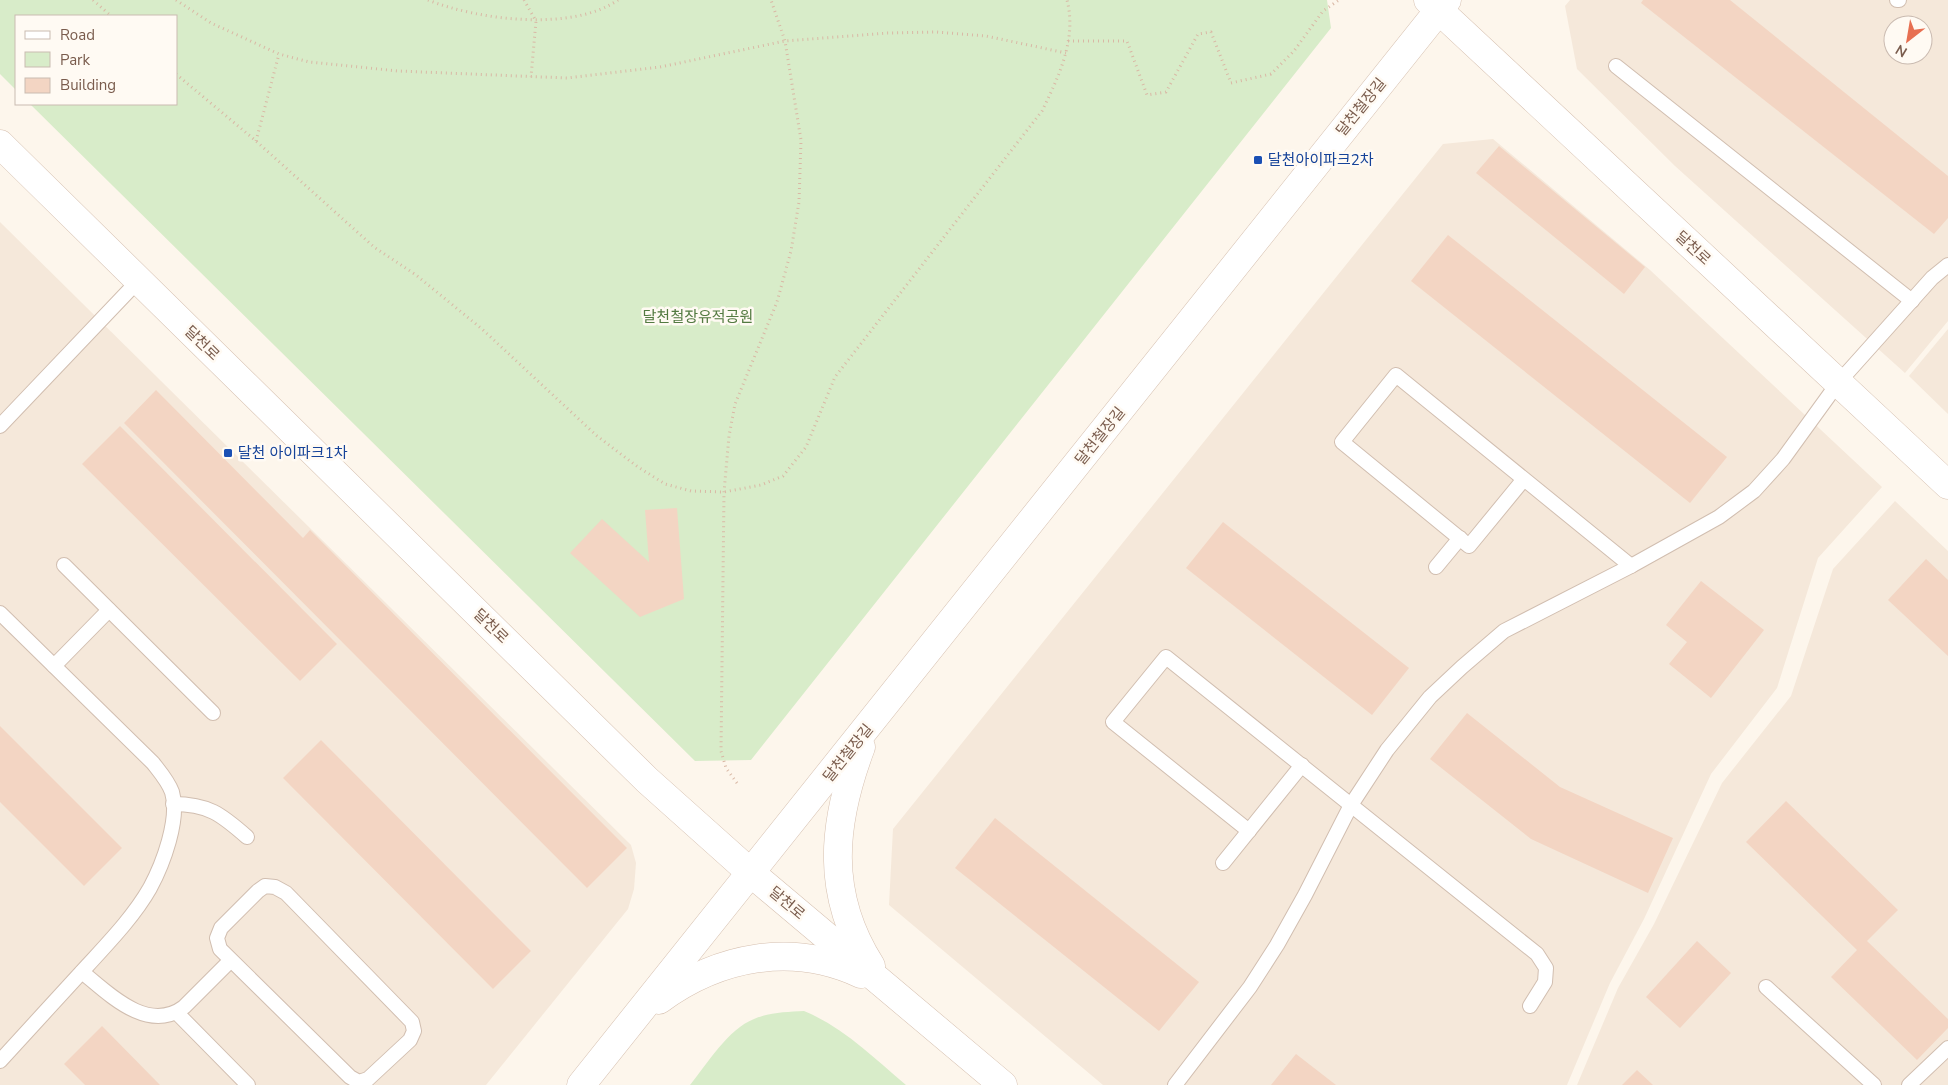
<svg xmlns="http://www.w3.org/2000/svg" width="1948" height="1085" font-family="'Nunito Sans','Noto Sans KR',sans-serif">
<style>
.residential{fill:#f5e8da;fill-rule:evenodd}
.green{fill:#d8ecc9}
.building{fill:#f3d5c3}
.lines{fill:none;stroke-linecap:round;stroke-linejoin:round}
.lane-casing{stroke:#d1beb0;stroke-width:16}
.secondary-casing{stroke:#d6c0b0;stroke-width:29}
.path{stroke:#d9b8a5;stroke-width:3;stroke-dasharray:1 4;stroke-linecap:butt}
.lane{stroke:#fff;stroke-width:14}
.secondary{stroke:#fff;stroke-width:28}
.transit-dot{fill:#1a4fb4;stroke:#fffaf3;stroke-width:2}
.labels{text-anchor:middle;stroke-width:5;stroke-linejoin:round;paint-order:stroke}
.street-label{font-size:15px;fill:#7a5c4d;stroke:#fffaf3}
.transit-label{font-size:15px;fill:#164399;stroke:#fffaf3;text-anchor:start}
.park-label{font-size:15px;fill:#537a41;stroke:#fffaf3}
</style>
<rect width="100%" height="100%" fill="#fdf6ec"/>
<g class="residential">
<path d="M 1570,0 L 1948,0 L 1948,321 L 1905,373 L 1675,166 L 1577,69 L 1565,6 ZM 1893,25 L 1923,25 L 1923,55 L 1893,55 Z"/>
<polygon points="1493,139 1650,270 1882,487 1818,558 1777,688 1711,774 1644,919 1610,983 1567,1085 1103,1085 889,905 893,829 1443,144"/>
<polygon points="0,222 631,845 636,863 634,889 628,909 486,1085 0,1085"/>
<polygon points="1948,329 1948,414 1909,376"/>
<polygon points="1895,501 1948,551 1948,1085 1577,1085 1618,988 1654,924 1722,783 1791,696 1833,569"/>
</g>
<g class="green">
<polygon points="0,0 1327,0 1331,28 751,760 695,761 30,104 176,104 176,16 16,16 16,90 0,74"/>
<path d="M 804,1011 C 843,1027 874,1058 906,1085 L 690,1085 C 708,1063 728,1029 754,1019 C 770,1012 787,1012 804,1011 Z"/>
</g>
<g class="building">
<polygon points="1643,0 1730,0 1948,176 1948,218 1934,234 1641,3"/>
<polygon points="1499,146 1645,267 1624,294 1476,173"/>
<polygon points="1448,235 1727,457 1690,503 1411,281"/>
<polygon points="156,390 303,538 310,530 627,848 587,888 124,423"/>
<polygon points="120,426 337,644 300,681 82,464"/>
<polygon points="677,508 684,599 640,617 570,553 602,519 649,562 645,510"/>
<polygon points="1223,522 1409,668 1372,715 1186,568"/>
<polygon points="1926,559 1948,580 1948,656 1888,600"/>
<polygon points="1701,581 1764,630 1711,698 1669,664 1687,642 1666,625"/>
<polygon points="1467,713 1560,787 1673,838 1648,893 1531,839 1430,759"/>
<polygon points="0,726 122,848 84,886 0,802"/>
<polygon points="321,740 531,951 493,989 283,778"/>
<polygon points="1786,801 1898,910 1867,941 1948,1019 1948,1028 1917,1060 1831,977 1857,950 1746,842"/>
<polygon points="995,818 1199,982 1159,1031 955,868"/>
<polygon points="1697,941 1731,973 1680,1028 1646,997"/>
<polygon points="102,1026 160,1085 85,1085 64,1064"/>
<polygon points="1296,1054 1336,1085 1271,1085"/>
<polygon points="1637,1070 1653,1085 1622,1085"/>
</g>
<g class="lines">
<defs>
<g id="lane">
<polyline points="1897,0 1899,0"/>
<polyline points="1616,66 1912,301"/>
<polyline points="0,426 138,281"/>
<polyline points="1524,479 1469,546 1342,442 1396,375 1631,566"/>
<polyline points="64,565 213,713"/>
<polyline points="1436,567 1460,538"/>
<path d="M 0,613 L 153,763 C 160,772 168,781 172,792 C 180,819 163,864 150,888 C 134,916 110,941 88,965 C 59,997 29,1029 0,1061"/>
<polyline points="54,666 109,610"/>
<path d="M 173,804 C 208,804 221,814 247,837"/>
<polyline points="1249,831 1113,722 1166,657 1537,954 1546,968 1545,982 1530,1006"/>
<polyline points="1223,863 1302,765"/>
<polygon points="265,886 275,887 286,893 412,1022 414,1031 410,1040 368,1079 359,1082 350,1077 220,949 217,938 221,928 258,891"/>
<path d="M 82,972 C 109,994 148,1034 184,1007 L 230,961"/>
<polyline points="1766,987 1874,1085"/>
<polyline points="177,1013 248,1085"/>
<polyline points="1175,1085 1250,987 1277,945 1305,895 1351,805 1387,750 1430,697 1462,667 1504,631 1631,566 1719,517 1754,491 1783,459 1838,383 1932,278 1948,265"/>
<polyline points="1909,1085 1948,1048"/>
</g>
<g id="secondary">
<polyline points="1428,0 1948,485"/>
<polyline points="0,144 647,780 751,873 1003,1085"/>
<path d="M 861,747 C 832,824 825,894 871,966"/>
<path d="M 659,1000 C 719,956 792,942 861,974"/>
<polyline points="581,1085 1447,0"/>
</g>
</defs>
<use href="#lane" class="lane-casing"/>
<use href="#secondary" class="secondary-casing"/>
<g class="path">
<polyline points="93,0 111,16"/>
<polyline points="176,0 211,23 279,54 309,62 398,71 567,78 660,67 785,41 888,33 936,32 986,36 1066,53"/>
<path d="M 428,0 C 478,20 572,32 618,0"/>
<polyline points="524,0 536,21 531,77"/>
<polyline points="1068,41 1127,41 1147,95 1166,92 1198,34 1211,32 1231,83 1271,74 1294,51 1323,11 1339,0"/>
<path d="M 176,74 L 256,141 L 374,247 L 416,275 L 482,329 L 597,436 L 638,467 L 665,484 L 691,491 L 724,492 L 761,485 L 783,476 L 806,447 L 835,377 L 1042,111 C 1059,76 1077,39 1067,0"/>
<polyline points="256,141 279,54"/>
<polyline points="737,783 726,768 721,751 724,492 729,436 735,404 777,302 791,251 799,202 801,140 785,41 771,0"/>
</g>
<use href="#lane" class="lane"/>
<use href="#secondary" class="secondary"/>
</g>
<g class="transit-dot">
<rect x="1253" y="155" width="10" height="10" rx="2.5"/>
<rect x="223" y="448" width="10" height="10" rx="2.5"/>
</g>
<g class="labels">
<g class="street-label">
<text transform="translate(1361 107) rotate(-51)" y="5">달천철장길</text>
<text transform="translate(1693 248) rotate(43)" y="5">달천로</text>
<text transform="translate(202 343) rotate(44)" y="5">달천로</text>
<text transform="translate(1100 436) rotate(-51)" y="5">달천철장길</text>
<text transform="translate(491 626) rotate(44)" y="5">달천로</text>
<text transform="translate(848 753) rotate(-51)" y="5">달천철장길</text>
<text transform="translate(787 903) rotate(40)" y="5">달천로</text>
</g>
<g class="transit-label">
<text x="1268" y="165">달천아이파크2차</text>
<text x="238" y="458">달천 아이파크1차</text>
</g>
<g class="park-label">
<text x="698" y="322">달천철장유적공원</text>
</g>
</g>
<rect x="15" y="15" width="162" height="90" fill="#fffaf3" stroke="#cabbb1"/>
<rect x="25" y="31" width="25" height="8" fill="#ffffff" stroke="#cabbb1"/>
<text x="60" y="40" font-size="15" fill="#7a5c4d">Road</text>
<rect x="25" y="52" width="25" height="15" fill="#d8ecc9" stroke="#cabbb1"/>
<text x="60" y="65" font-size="15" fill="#7a5c4d">Park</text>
<rect x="25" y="78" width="25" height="15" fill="#f3d5c3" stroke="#cabbb1"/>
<text x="60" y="90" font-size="15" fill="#7a5c4d">Building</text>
<g transform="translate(1908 40) rotate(211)"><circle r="24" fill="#fffaf3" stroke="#cabbb1"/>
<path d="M0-4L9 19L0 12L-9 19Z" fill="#e76f51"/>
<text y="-8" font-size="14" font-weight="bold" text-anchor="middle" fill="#7a5c4d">N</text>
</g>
</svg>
